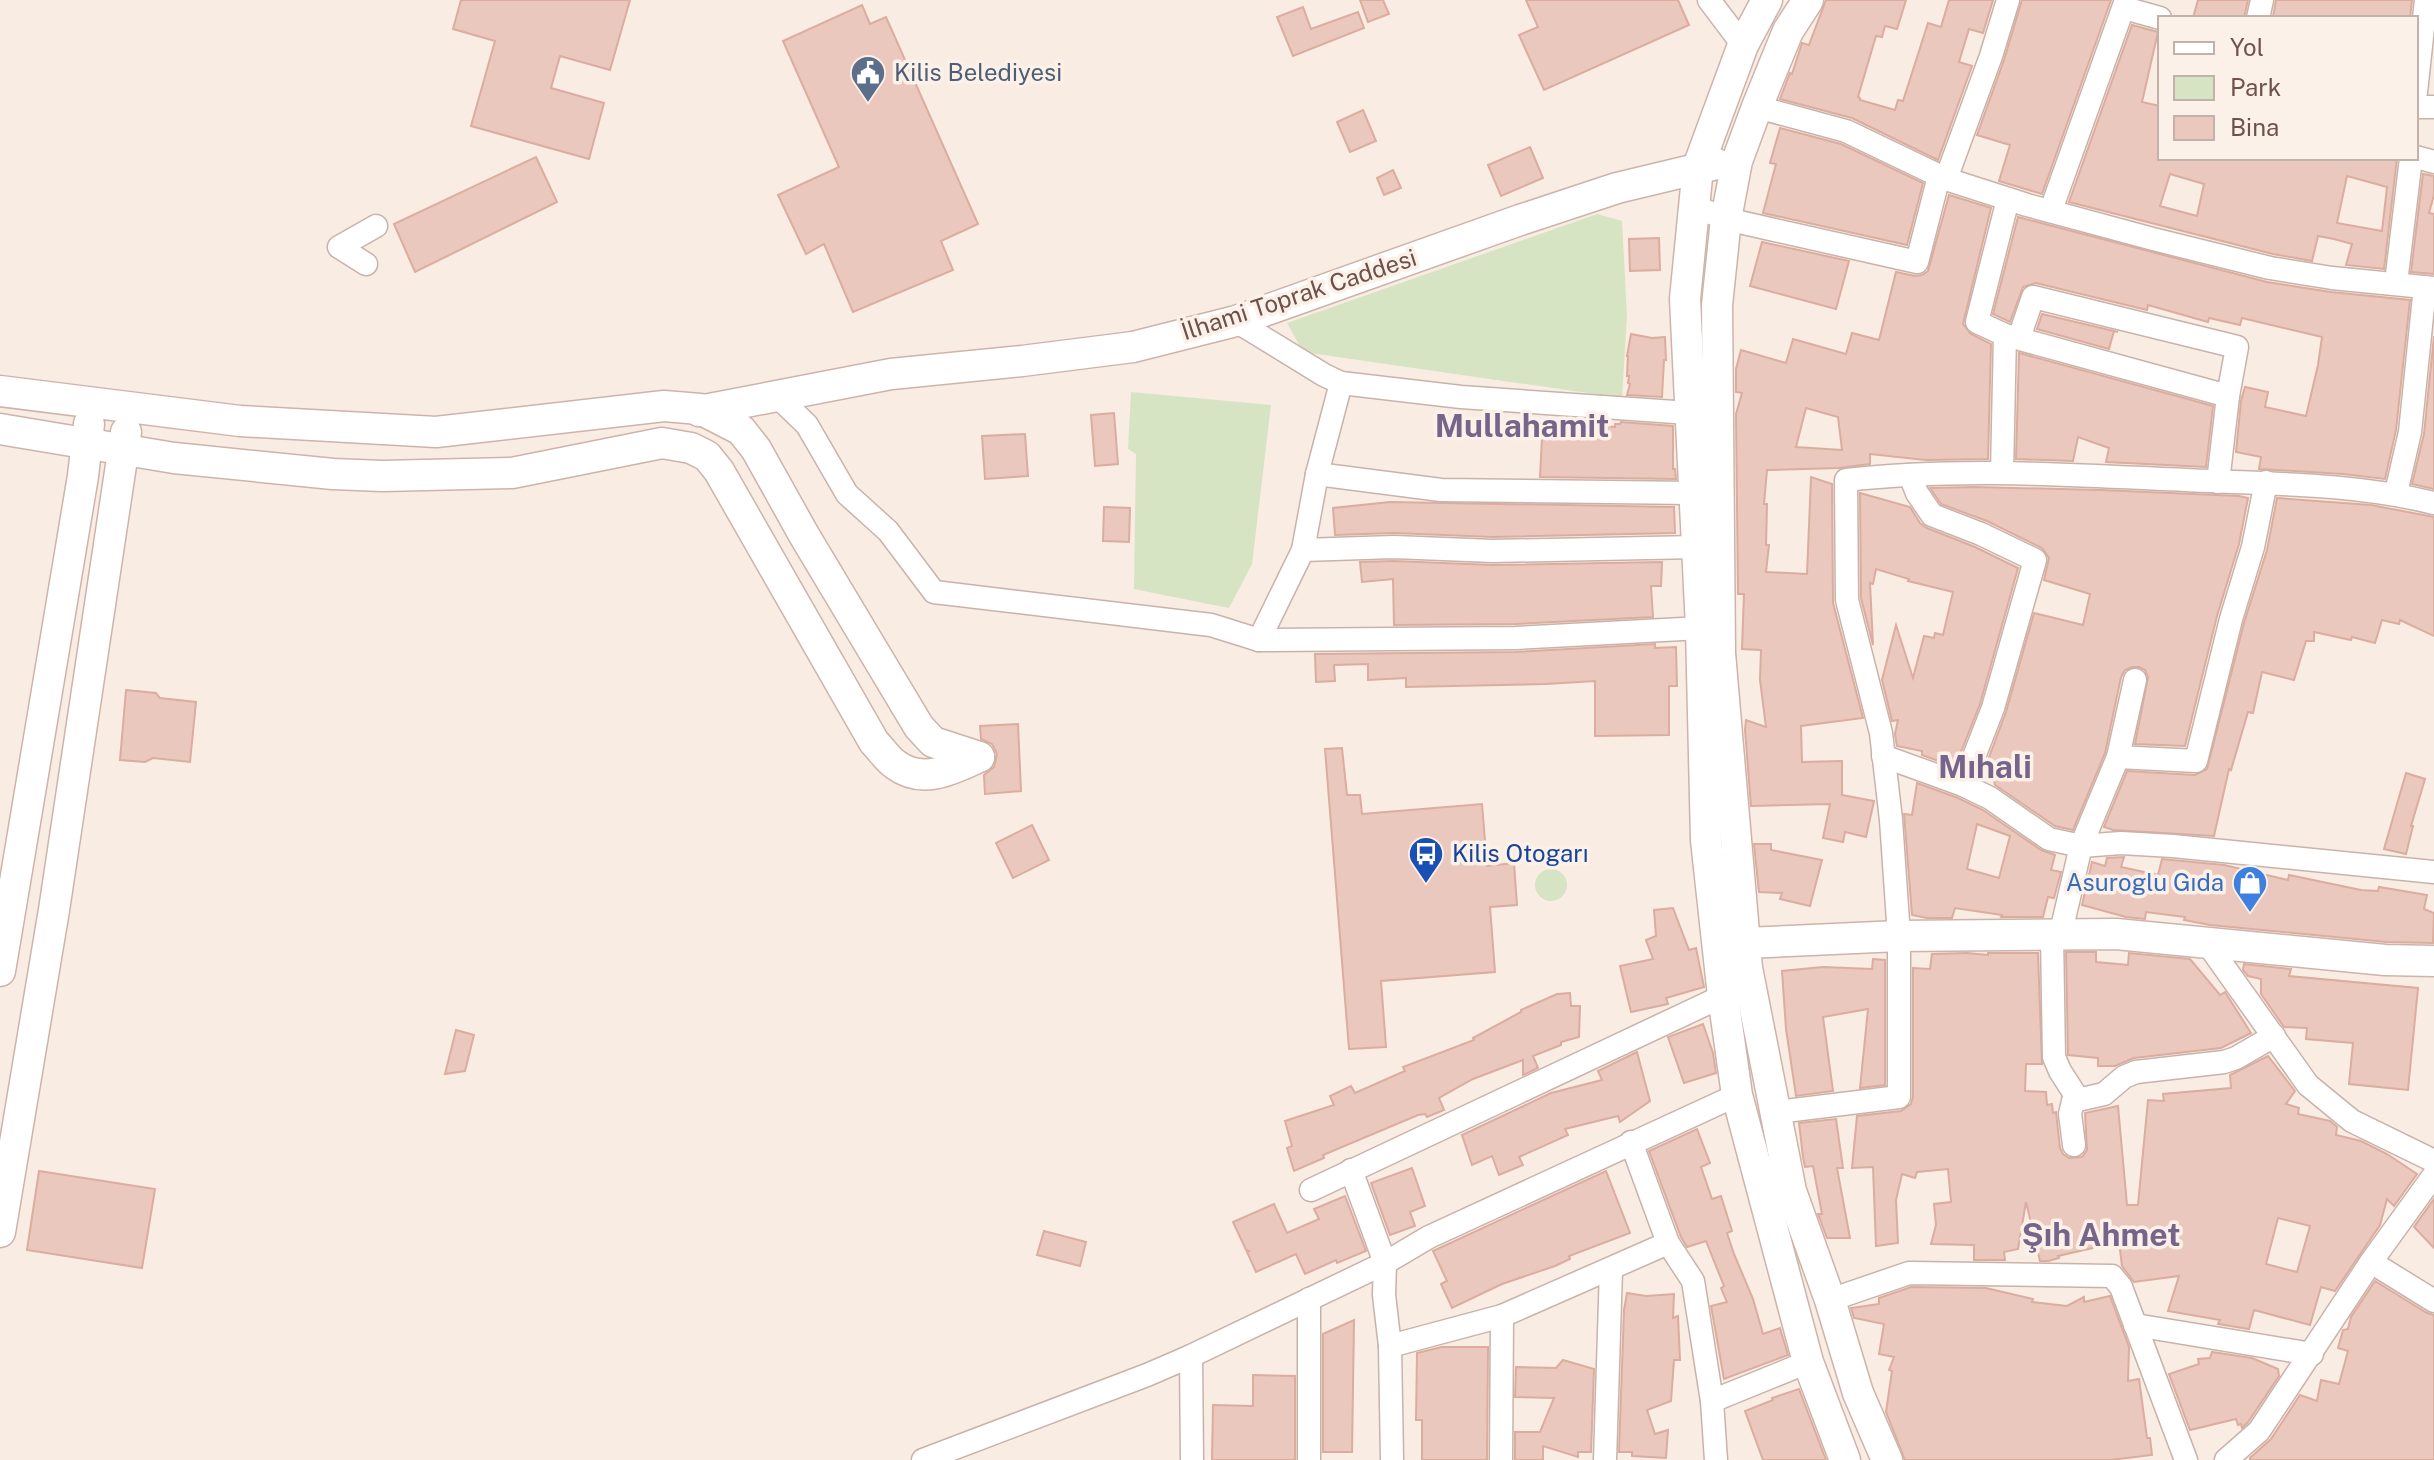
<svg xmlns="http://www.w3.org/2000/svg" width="2434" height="1460" font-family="'Public Sans',sans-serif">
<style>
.green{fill:#d6e4c3}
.building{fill:#ebc8bd;stroke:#dcac9f;stroke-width:2;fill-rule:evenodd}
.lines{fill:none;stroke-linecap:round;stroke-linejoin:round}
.street-casing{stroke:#c8b3ab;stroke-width:25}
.secondary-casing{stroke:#cdb4ab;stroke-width:33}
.street{stroke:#fff;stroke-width:22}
.secondary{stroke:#fff;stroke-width:30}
.labels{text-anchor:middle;stroke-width:7;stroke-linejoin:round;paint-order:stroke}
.service-label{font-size:24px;fill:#4e5e75;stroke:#fcf1e8;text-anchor:start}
.street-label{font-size:24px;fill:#6d524c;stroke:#fcf1e8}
.transit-label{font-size:24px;fill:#164399;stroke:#fcf1e8;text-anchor:start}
.shop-label{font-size:24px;fill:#366cbe;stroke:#fcf1e8;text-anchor:end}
.district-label{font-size:32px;font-weight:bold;fill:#77648a;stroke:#fcf1e8}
</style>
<rect width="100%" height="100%" fill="#f9ece2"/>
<g class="green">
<polygon points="1597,214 1622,221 1627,316 1622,398 1303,352 1287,323"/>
<polygon points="1131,392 1271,405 1252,564 1229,608 1134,589 1136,454 1128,449"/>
<circle cx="1551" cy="885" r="16"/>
</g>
<g class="building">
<polygon points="461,0 630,0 610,70 560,56 551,88 604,103 589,159 471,126 495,41 453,29"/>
<polygon points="1360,0 1383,0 1389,14 1368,22"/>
<polygon points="1526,0 1678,0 1689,25 1544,90 1519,35 1538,27"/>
<polygon points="1826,0 1906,0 1897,29 1885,26 1882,37 1876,36 1858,97 1860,98 1860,100 1895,110 1898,100 1903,101 1928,23 1941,27 1949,0 1993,0 1983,33 1969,29 1959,62 1972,66 1938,160 1852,118 1780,99 1790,73 1792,74 1802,43 1809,45"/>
<polygon points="2022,0 2111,0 2042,194 1999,181 2010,145 1977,135 2004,60"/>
<polygon points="2198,0 2248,0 2244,18 2193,18"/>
<polygon points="2276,0 2412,0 2410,18 2277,18 2273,17"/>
<polygon points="862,5 870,24 886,17 978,224 941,241 953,270 853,312 824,244 806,254 778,195 839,167 783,41"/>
<polygon points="1303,7 1311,29 1358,12 1364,28 1293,56 1277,17"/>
<path d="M 2132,25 L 2158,32 L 2142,102 L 2160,106 L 2160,158 L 2397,158 L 2384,269 L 2346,265 L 2352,244 L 2334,239 L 2318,236 L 2312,261 L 2273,254 L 2069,202 ZM 2170,174 L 2204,184 L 2197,216 L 2160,206 ZM 2347,176 L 2387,187 L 2382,231 L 2337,223 Z"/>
<polygon points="1363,110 1376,141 1350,152 1337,122"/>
<polygon points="1780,128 1841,144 1923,183 1907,245 1763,213 1776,164 1770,163"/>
<polygon points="1530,147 1543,178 1501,196 1488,165"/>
<polygon points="536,157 557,202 415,272 394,224"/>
<polygon points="1393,170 1401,188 1384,195 1377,178"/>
<polygon points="2423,174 2434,176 2434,195 2429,213 2434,214 2434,274 2411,272"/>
<path d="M 1949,195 L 1991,208 L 1963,324 L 1971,334 L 1991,344 L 1988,459 L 1926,460 L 1870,454 L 1870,464 L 1839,468 L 1767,470 L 1764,504 L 1767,504 L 1766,545 L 1769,545 L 1766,572 L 1807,574 L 1811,477 L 1832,484 L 1833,603 L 1863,718 L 1801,726 L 1802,762 L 1842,761 L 1842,795 L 1874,801 L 1866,837 L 1845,832 L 1843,842 L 1823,838 L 1830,804 L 1751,806 L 1745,730 L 1746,720 L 1766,727 L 1760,680 L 1761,650 L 1742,649 L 1744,594 L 1738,594 L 1736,414 L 1742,393 L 1736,392 L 1736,369 L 1741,350 L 1786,363 L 1793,339 L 1846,354 L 1852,333 L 1879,340 L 1896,272 L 1915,276 L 1922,275 L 1928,271 ZM 1806,408 L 1838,417 L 1842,450 L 1796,447 Z"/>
<polygon points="2018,217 2267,282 2331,292 2410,300 2396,430 2385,479 2343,474 2259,469 2261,457 2236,452 2241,401 2245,387 2268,392 2265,407 2306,416 2318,365 2322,337 2242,318 2240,325 2209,318 2208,322 2148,305 2147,310 2036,283 2023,287 2010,322 1993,314"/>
<polygon points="1659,238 1660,270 1630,271 1629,239"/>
<polygon points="1762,242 1849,261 1836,309 1750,286"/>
<polygon points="2042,314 2118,332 2114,331 2109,349 2037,329"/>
<polygon points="1631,334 1652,338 1665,337 1666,360 1664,360 1662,397 1627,395 1630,384 1628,383 1629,376 1627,376 1628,356 1627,356"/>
<polygon points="2434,336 2434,489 2412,484 2424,434"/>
<polygon points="2019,353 2213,406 2206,467 2106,462 2109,448 2078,437 2073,461 2016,459"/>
<polygon points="1114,413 1118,464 1095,466 1091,415"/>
<polygon points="1621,422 1673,426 1673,469 1675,469 1676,479 1540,477 1542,438 1549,439 1551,425 1590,430 1591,425 1615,427 1615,424 1620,424"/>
<polygon points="1025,434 1028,476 985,479 982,436"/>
<polygon points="1974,487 2101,490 2239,496 2248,498 2239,544 2217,616 2185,746 2135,744 2148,677 2145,670 2139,667 2132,667 2125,670 2121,677 2105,753 2073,830 2055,826 1995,785 1988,760 2006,712 2034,613 2083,625 2090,594 2044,580 2049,558 2042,548 1987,521 1941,504 1930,488"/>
<polygon points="1860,493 1910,507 1920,523 1927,528 1975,547 2018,568 1980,704 1955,767 1922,755 1922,751 1897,746 1895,734 1898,720 1892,721 1882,680 1896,625 1913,678 1924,636 1934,638 1935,633 1943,635 1953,592 1908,581 1909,579 1876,569 1873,584 1870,583 1873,645 1861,598"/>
<polygon points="2277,498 2371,505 2434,517 2434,636 2400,620 2399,624 2382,620 2375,643 2352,637 2351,640 2314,632 2314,641 2306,641 2294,680 2262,672 2253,713 2248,712 2231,770 2229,769 2214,836 2113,830 2104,827 2127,771 2195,775 2207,769 2244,623 2267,550"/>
<polygon points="1390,502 1674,507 1675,533 1493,537 1394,533 1335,535 1333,508"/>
<polygon points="1104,507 1130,508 1129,542 1103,541"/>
<polygon points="1394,561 1493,565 1662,562 1661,586 1651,586 1653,617 1516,624 1394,625 1393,579 1362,582 1360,562"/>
<polygon points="1655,644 1655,648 1676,647 1677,686 1669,686 1669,735 1595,736 1595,681 1546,684 1406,687 1406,678 1368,680 1368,664 1334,665 1335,681 1316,682 1315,654 1516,652"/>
<polygon points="126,690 156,693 160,698 196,702 190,762 153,758 145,762 120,760"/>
<polygon points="1018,724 1021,791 985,794 984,775 994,767 997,754 992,744 981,739 980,726"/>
<polygon points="1342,748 1347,795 1360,795 1362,814 1482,804 1487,866 1514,863 1517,905 1490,907 1495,972 1381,981 1386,1047 1349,1049 1325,749"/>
<polygon points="2406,773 2425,779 2411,826 2413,826 2406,854 2384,849"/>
<path d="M 1917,783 L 1958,798 L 1983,810 L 2041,850 L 2055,855 L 2051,870 L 2061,872 L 2054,898 L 2048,897 L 2043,917 L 2001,917 L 2002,915 L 1955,908 L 1952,918 L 1927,918 L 1912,915 L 1904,814 L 1912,815 ZM 1977,824 L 2010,836 L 1999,878 L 1967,869 Z"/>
<polygon points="1032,825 1049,860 1013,878 996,843"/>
<polygon points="1754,844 1771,844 1771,850 1822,860 1810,906 1780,899 1782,893 1759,892"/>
<polygon points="2124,857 2121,867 2158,875 2162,859 2172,860 2224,865 2288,880 2289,875 2361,890 2378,891 2379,887 2427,895 2424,909 2434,913 2433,943 2386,942 2210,925 2184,920 2185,917 2146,912 2145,919 2126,917 2082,905 2092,862 2105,866 2107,858"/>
<polygon points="1673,908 1689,950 1696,948 1704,987 1666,998 1668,1004 1631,1012 1620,966 1653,959 1646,940 1656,936 1654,910"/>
<polygon points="2066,952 2096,952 2096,962 2128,965 2129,953 2190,959 2220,995 2225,992 2251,1033 2221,1048 2134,1058 2115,1066 2098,1066 2098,1058 2068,1055"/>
<path d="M 1967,953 L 1988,955 L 1988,953 L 2038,953 L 2042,1064 L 2026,1064 L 2025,1091 L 2046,1092 L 2047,1105 L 2052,1104 L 2053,1113 L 2056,1112 L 2060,1148 L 2063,1154 L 2069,1158 L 2082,1157 L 2087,1150 L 2085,1113 L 2118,1106 L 2127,1205 L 2138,1205 L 2148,1100 L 2164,1101 L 2163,1094 L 2231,1088 L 2230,1075 L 2268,1056 L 2295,1091 L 2286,1104 L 2299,1108 L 2298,1114 L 2330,1121 L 2337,1127 L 2336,1135 L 2361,1141 L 2387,1154 L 2417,1174 L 2394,1206 L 2387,1199 L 2380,1225 L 2335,1291 L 2321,1287 L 2310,1325 L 2254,1310 L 2249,1329 L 2218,1324 L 2220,1320 L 2168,1311 L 2179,1276 L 2134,1282 L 2122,1266 L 2119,1242 L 2058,1256 L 2059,1258 L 2048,1261 L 2040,1261 L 2026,1202 L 2018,1249 L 2004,1252 L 2005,1260 L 1974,1260 L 1974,1245 L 1931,1244 L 1936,1225 L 1934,1204 L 1951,1202 L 1948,1169 L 1917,1172 L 1915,1178 L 1902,1174 L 1896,1200 L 1898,1243 L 1876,1246 L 1873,1167 L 1852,1168 L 1857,1116 L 1901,1111 L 1911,1104 L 1913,1097 L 1913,968 L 1930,969 L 1932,954 ZM 2278,1218 L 2310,1226 L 2297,1272 L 2266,1264 Z"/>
<polygon points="1873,959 1885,960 1885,1085 1860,1088 1868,1009 1823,1017 1833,1091 1796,1096 1786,1029 1782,971 1823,967 1872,969"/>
<polygon points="2244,964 2291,969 2289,976 2418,988 2408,1090 2349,1084 2353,1043 2306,1039 2307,1028 2284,1027 2261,994 2261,979 2248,976 2243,970"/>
<polygon points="1570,993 1571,1006 1580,1006 1579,1037 1561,1042 1561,1045 1533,1056 1538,1068 1523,1075 1523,1060 1473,1079 1439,1098 1444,1110 1427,1117 1425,1114 1418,1115 1323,1155 1324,1158 1294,1171 1287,1148 1292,1146 1285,1121 1334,1105 1330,1096 1351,1086 1355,1093 1405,1071 1403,1067 1474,1040 1473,1038 1521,1012 1521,1010 1557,994"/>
<polygon points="1703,1024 1713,1053 1716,1073 1684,1083 1668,1037"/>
<polygon points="456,1030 474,1035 465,1071 445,1074"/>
<polygon points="1637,1052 1650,1101 1620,1122 1618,1116 1565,1129 1568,1135 1519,1157 1523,1165 1499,1175 1492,1156 1472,1165 1462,1135 1551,1093 1602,1080 1598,1071"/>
<polygon points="1836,1119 1843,1168 1837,1168 1850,1238 1827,1238 1818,1214 1822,1214 1813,1166 1805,1167 1803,1157 1799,1123"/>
<polygon points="1697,1129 1710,1163 1701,1167 1712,1199 1721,1196 1732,1231 1727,1233 1734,1254 1753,1299 1763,1334 1780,1328 1788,1355 1724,1379 1711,1306 1727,1302 1721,1288 1724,1286 1706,1241 1687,1247 1681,1237 1649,1151"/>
<polygon points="1412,1168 1425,1206 1410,1212 1415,1226 1390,1235 1371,1183"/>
<polygon points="39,1171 155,1189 142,1268 27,1250"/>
<polygon points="1606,1171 1630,1233 1569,1256 1570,1259 1555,1266 1502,1284 1452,1308 1441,1284 1447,1281 1433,1251"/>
<polygon points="1345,1196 1366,1251 1337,1263 1336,1260 1305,1274 1296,1254 1256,1272 1247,1252 1249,1251 1246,1250 1233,1222 1274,1204 1287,1233 1319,1219 1314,1209"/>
<polygon points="2434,1199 2434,1248 2414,1227"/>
<polygon points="1044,1231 1086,1242 1080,1266 1037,1255"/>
<polygon points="2375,1281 2427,1313 2434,1315 2434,1460 2250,1460 2250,1458 2271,1439 2300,1395 2317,1401 2321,1380 2339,1384 2348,1351 2338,1348 2343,1330 2348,1329 2351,1317"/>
<polygon points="1911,1287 1986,1288 2033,1299 2032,1302 2067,1306 2084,1297 2084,1302 2110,1296 2129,1347 2128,1381 2139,1379 2147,1438 2150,1438 2152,1455 2110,1460 1905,1460 1886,1412 1892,1371 1889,1370 1894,1357 1879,1354 1884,1324 1854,1318 1851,1308 1879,1304 1879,1298"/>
<polygon points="1627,1293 1646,1296 1674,1294 1673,1318 1678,1316 1680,1360 1674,1360 1671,1401 1647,1410 1655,1434 1668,1430 1666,1458 1632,1456 1632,1452 1619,1452 1624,1310"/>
<polygon points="1354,1320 1352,1452 1323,1452 1323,1334"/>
<polygon points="1442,1347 1488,1347 1487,1460 1422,1460 1422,1420 1416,1420 1417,1353"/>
<polygon points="2212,1352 2252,1358 2278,1369 2279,1376 2248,1422 2242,1428 2241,1424 2238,1425 2236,1419 2190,1430 2169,1374 2199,1364 2198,1359 2210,1358"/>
<polygon points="1563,1360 1594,1369 1591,1452 1578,1452 1578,1457 1543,1446 1543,1460 1515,1460 1515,1432 1540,1432 1554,1398 1515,1397 1516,1367 1556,1368"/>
<polygon points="1253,1375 1295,1376 1295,1460 1212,1460 1213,1405 1253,1406"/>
<polygon points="1799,1389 1826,1460 1763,1460 1745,1411 1773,1400 1772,1398"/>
</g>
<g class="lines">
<defs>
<g id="street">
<polyline points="1709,0 1743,45"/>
<polyline points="2124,8 2160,18"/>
<polyline points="2258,18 2262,0"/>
<polyline points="2416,92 2426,0"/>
<polyline points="1757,107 1846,131 1946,179 2027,205 2153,239 2270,268 2332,278 2434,288"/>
<polyline points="2416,107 2434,107"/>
<polyline points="2416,157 2434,162"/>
<polyline points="2008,199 1977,322 2005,335 2228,396 2218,482"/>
<polyline points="1694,206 1726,219 1917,262 1938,180 1946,179 1991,56 2008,0"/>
<polyline points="2051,210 2126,0"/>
<polyline points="366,264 339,247 376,226"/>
<polyline points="2396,283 2411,158"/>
<polyline points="1236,321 1324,375 1341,383 1461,397 1689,413"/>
<polyline points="2019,338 2033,297 2237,347 2228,396"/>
<polyline points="776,395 807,425 847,494 888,531 934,592 1211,625 1259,640 1516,638 1701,628"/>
<polyline points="2002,472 2005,335"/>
<polyline points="1317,474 1441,490 1693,493"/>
<polyline points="1910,475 1917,493 1932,515 1981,534 2035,560 1993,708 1963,785"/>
<polyline points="2396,493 2410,432 2425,287"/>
<polyline points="1303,550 1394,547 1493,551 1697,547"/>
<polyline points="1259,640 1303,550 1317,474 1341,383"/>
<polyline points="2135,680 2118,757 2081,846 2121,843 2173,846 2434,872"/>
<polyline points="1883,756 1963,785 1990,798 2049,839 2081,846 2060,936"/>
<polyline points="2118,757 2196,761 2231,619 2253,547 2266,482"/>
<polyline points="2052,936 2054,1057 2060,1071 2078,1099"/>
<polyline points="2207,943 2308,1085 2352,1121 2434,1161"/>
<path d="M 1777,1112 L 1899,1097 L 1899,936 L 1891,820 L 1881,733 L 1847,600 L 1846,480 C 1960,467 2073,475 2186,480 C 2269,484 2354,483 2434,503"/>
<polyline points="1631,1142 1668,1243 1693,1281 1712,1401 1716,1460"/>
<polyline points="2074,1145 2070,1114 2073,1101 2104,1094 2124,1077 2136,1072 2224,1062 2236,1058 2274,1036"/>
<polyline points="1351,1170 1385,1263 1384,1295 1390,1346 1392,1460"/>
<polyline points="1311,1190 1723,996"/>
<polyline points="2371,1262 2434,1301"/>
<polyline points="1309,1299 1309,1460"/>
<polyline points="1830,1300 1909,1273 2112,1276 2121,1287 2186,1460"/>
<polyline points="2135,1325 2312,1354"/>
<polyline points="1390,1346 1502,1316 1668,1243"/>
<polyline points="1191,1356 1192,1460"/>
<polyline points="1712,1401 1808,1362"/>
<polyline points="923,1460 1147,1375 1191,1356 1385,1263 1429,1237 1737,1095"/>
<polyline points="1501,1460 1502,1316"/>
<polyline points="1605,1460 1611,1269"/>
<polyline points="2226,1460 2259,1431 2371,1262 2434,1175"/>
</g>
<g id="secondary">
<polyline points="1767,0 1743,45 1698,167 1685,299 1701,628 1706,840 1723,996 1737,1095 1808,1362 1845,1460"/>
<polyline points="1808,0 1788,31 1757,107 1737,161 1726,219 1717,305 1720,653 1747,968 1791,1191 1830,1300 1858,1393 1887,1460"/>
<polyline points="0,391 240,421 436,432 664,406 700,409 741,430 756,449 804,535 919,727 933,742 979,757"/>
<polyline points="699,411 891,374 1022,361 1133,347 1236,321 1520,220 1617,188 1717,164"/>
<path d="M 0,429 L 174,458 L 333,474 L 382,476 L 512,473 L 662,443 L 691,448 L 707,456 L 719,471 L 874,742 C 881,749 888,760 896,765 C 923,785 953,769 979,757"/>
<polyline points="1745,943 1899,936 2116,934 2385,960 2434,961"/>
<polyline points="0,971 83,476 89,424"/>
<polyline points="0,1232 54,910 126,432"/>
</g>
</defs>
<use href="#street" class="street-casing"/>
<use href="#secondary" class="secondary-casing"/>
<use href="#street" class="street"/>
<use href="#secondary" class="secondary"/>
</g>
<defs>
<symbol id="civic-pin" viewBox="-11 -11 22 30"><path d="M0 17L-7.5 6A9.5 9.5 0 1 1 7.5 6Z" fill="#5c6f8a" stroke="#fcf1e8"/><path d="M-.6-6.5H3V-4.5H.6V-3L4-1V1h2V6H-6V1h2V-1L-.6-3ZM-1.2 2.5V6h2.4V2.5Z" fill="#fff"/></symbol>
<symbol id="bus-pin" viewBox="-11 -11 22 30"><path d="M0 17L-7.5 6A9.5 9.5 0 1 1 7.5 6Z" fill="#1a4fb4" stroke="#fcf1e8"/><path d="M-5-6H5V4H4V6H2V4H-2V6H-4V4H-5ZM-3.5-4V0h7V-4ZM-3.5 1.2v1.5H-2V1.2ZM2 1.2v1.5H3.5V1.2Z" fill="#fff"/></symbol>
<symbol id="shop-pin" viewBox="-11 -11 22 30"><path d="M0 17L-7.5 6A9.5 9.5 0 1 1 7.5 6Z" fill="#3f7fe0" stroke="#fcf1e8"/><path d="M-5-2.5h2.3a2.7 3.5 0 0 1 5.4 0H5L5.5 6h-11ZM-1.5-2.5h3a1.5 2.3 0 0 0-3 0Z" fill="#fff"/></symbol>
</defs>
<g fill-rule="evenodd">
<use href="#civic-pin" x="848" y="53" width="40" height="54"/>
<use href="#bus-pin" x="1406" y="834" width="40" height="54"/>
<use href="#shop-pin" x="2230" y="863" width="40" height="54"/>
</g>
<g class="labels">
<g class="service-label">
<text x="894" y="81">Kilis Belediyesi</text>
</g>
<g class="street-label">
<text transform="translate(1299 295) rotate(-18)" y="8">İlhami Toprak Caddesi</text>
</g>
<g class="transit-label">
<text x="1452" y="862">Kilis Otogarı</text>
</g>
<g class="shop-label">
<text x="2224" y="891">Asuroglu Gıda</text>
</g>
<g class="district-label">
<text x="1522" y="437">Mullahamit</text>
<text x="1985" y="778">Mıhali</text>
<text x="2101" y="1246">Şıh Ahmet</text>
</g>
</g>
<rect x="2158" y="16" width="260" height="144" fill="#fcf1e8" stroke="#c3b1aa" stroke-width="2"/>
<rect x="2174" y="42" width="40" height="12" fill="#ffffff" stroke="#c3b1aa" stroke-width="2"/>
<text x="2230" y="56" font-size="24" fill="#6d524c">Yol</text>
<rect x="2174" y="76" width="40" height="24" fill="#d6e4c3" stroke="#c3b1aa" stroke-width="2"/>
<text x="2230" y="96" font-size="24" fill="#6d524c">Park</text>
<rect x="2174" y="116" width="40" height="24" fill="#ebc8bd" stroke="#c3b1aa" stroke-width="2"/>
<text x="2230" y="136" font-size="24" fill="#6d524c">Bina</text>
</svg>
